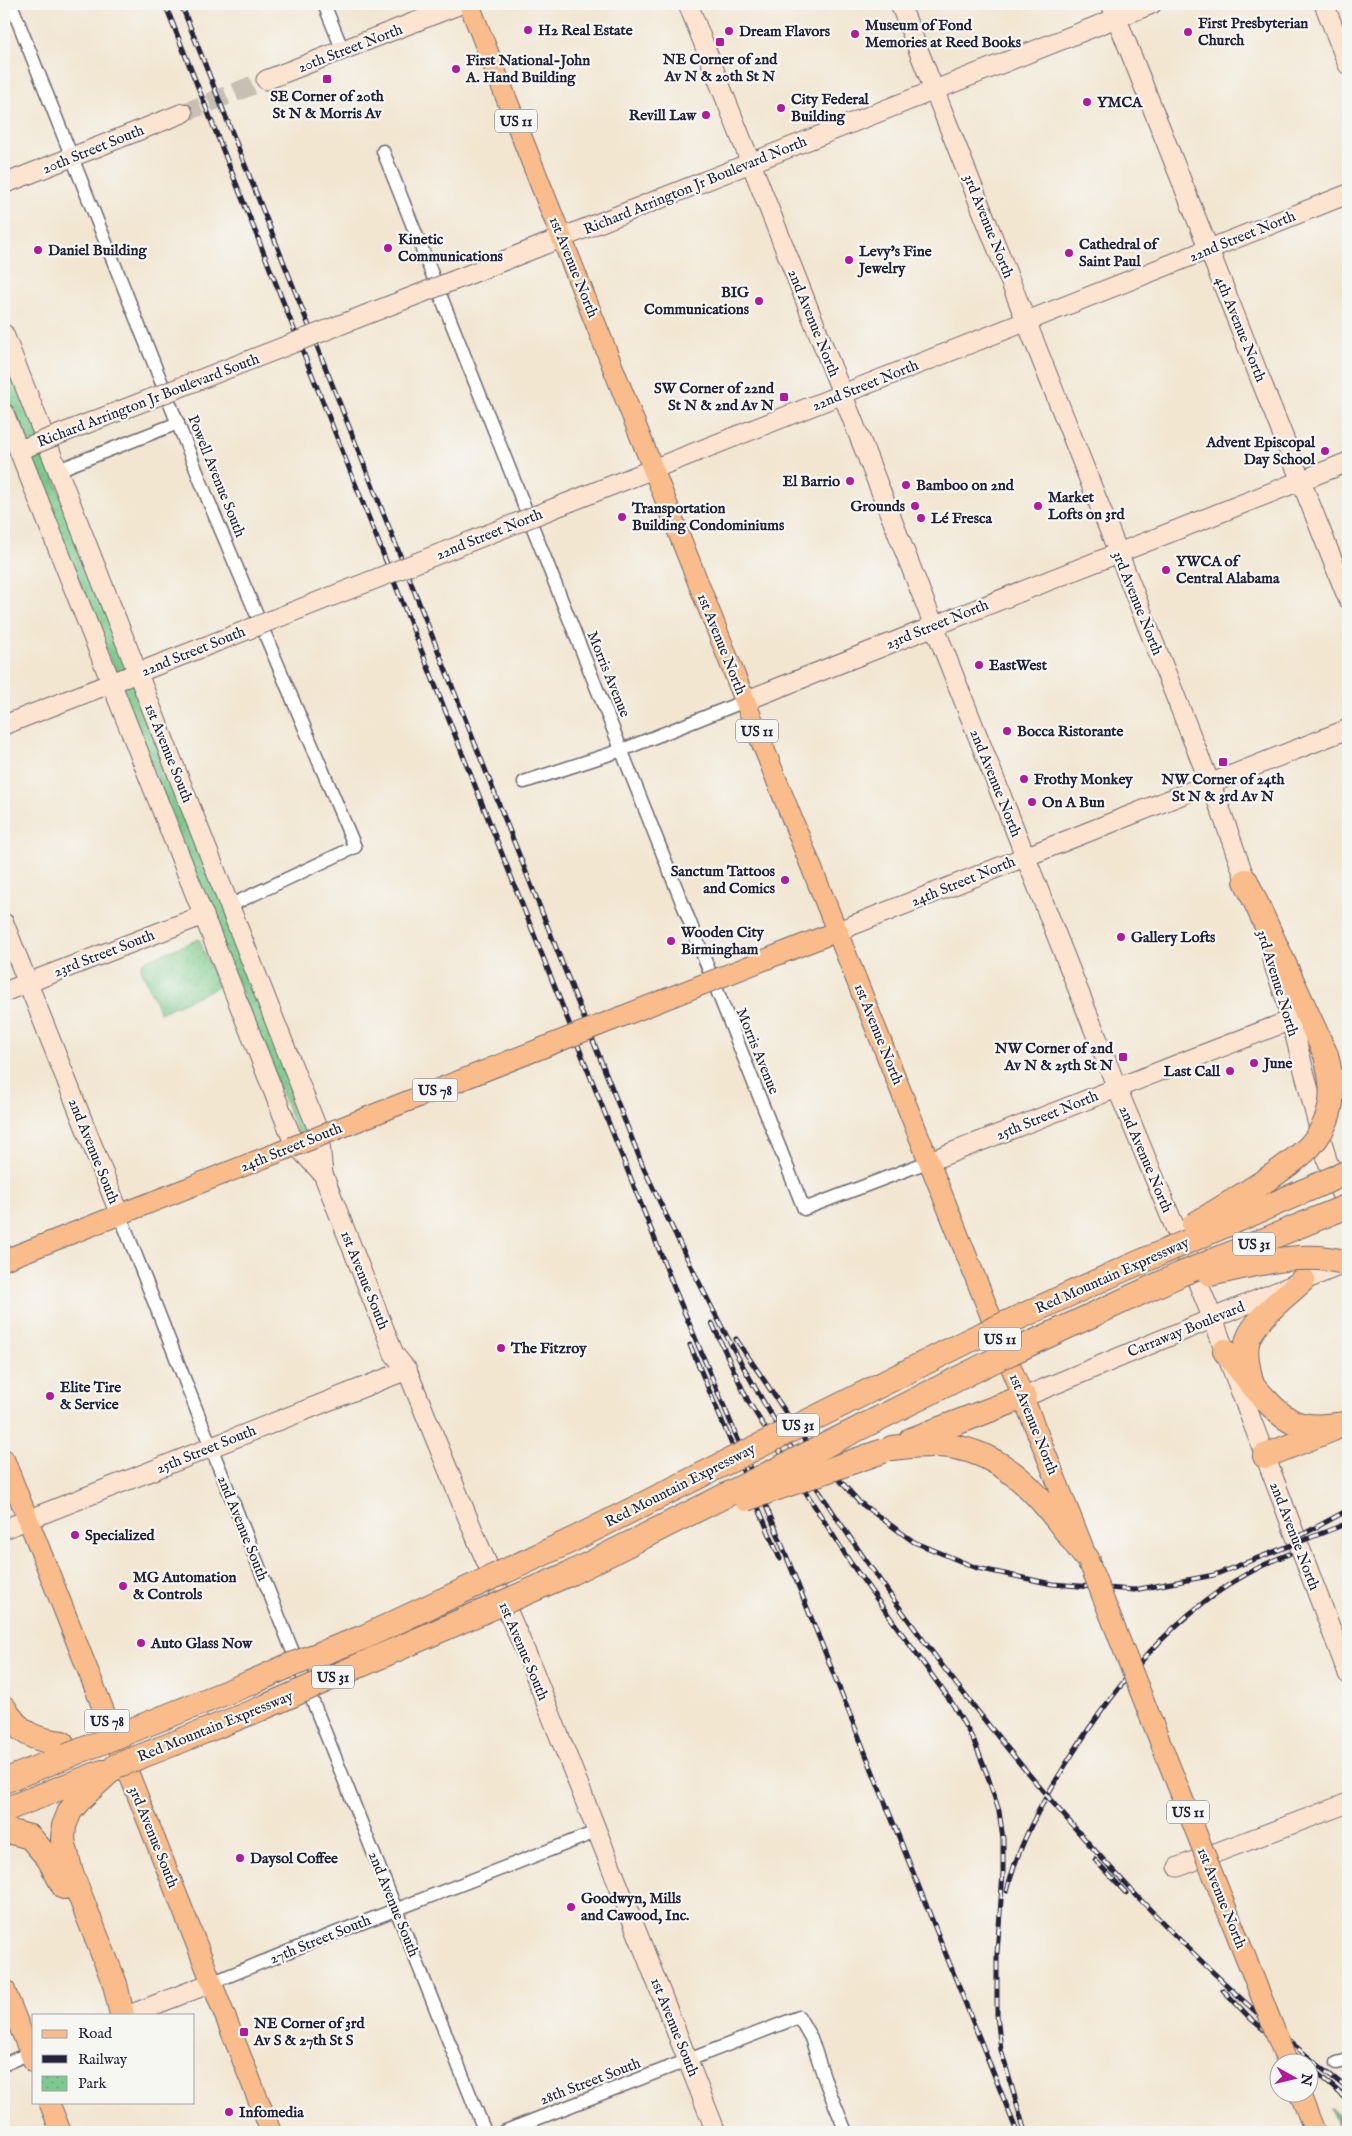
<svg xmlns="http://www.w3.org/2000/svg" width="1352" height="2136" font-family="'IM FELL English',serif">
<style>
.forest{fill:url(#forest-firs);stroke:#43685a}
.park{fill:url(#park-dots);stroke:#4e7664}
.lines{fill:none;stroke-linecap:round;stroke-linejoin:round}
.secondary-tunnel{stroke:#c8bfb3;stroke-width:19;stroke-dasharray:19 9;stroke-linecap:butt}
.street-casing{stroke:#6b6770;stroke-width:15}
.secondary-casing{stroke:#6b6770;stroke-width:21}
.primary-casing{stroke:#6b6770;stroke-width:22}
.highway-casing{stroke:#6b6770;stroke-width:26}
.street{stroke:#fff;stroke-width:12}
.secondary{stroke:#fde4d0;stroke-width:19}
.primary{stroke:#f9bc8a;stroke-width:20}
.highway{stroke:#f9bc8a;stroke-width:24}
.rail-casing{stroke:#22223b;stroke-width:5}
.rail{stroke:#f6f6f2;stroke-width:3;stroke-dasharray:9;stroke-linecap:butt}
.secondary-bridge-casing{stroke:#6b6770;stroke-width:21;stroke-linecap:butt}
.primary-bridge-casing{stroke:#6b6770;stroke-width:22;stroke-linecap:butt}
.highway-bridge-casing{stroke:#6b6770;stroke-width:26;stroke-linecap:butt}
.secondary-bridge{stroke:#fde4d0;stroke-width:19}
.primary-bridge{stroke:#f9bc8a;stroke-width:20}
.highway-bridge{stroke:#f9bc8a;stroke-width:24}
.poi-dot{fill:#b5179e;stroke:#f6f6f2;stroke-width:2}
.labels{text-anchor:middle;stroke-width:4.5;stroke-linejoin:round;paint-order:stroke}
.shield{fill:#f6f6f2;stroke:#626272;stroke-width:1}
.shield-label{font-size:14px;font-weight:bold;fill:#22223b}
.poi-label{font-size:15px;font-weight:bold;fill:#22223b;stroke:#f6f6f2;text-anchor:start}
.street-label{font-size:15px;fill:#22223b;stroke:#f6f6f2}
</style>
<defs>
<pattern id="forest-firs" width="22" height="20" patternUnits="userSpaceOnUse" patternTransform="scale(1.25)"><rect width="22" height="20" fill="#64af78"/><path d="M5 1l3.5 6h-7zM16 11l3.5 6h-7z" fill="#528e64"/></pattern>
<pattern id="park-dots" width="8" height="8" patternUnits="userSpaceOnUse" patternTransform="scale(1.25)"><rect width="8" height="8" fill="#7bcb8c"/><path d="M2 2h.1M6 6h.1" fill="none" stroke="#6aae7a" stroke-width="1.8" stroke-linecap="round"/></pattern>
</defs>
<rect width="100%" height="100%" fill="#f6f6f2"/>
<filter id="ink" filterUnits="userSpaceOnUse"><feTurbulence type="fractalNoise" baseFrequency=".02" numOctaves="2"/><feDisplacementMap in="SourceGraphic" scale="10" xChannelSelector="R" yChannelSelector="G"/><feConvolveMatrix kernelMatrix="1 2 1 2 8 2 1 2 1" color-interpolation-filters="sRGB"/></filter>
<filter id="wash" filterUnits="userSpaceOnUse"><feTurbulence type="fractalNoise" baseFrequency=".0096" numOctaves="4" result="noise"/><feDisplacementMap in="SourceGraphic" scale="20" xChannelSelector="R" yChannelSelector="G"/><feGaussianBlur stdDeviation="1.12" result="paint"/><feColorMatrix in="noise" values="0 0 0 0 0 0 0 0 0 0 0 0 0 0 0 0 0 1.4 0 .05"/><feComposite in="paint" operator="in"/></filter>
<g filter="url(#wash)">
<rect width="100%" height="100%" fill="#f2e6d1"/>
<polygon class="forest" points="1330,2108 1348,2123 1348,2132 1340,2132"/>
<g class="park">
<polygon points="4,350 315,1134 300,1140 4,392"/>
<polygon points="199,939 218,987 160,1013 140,966 143,964 142,962"/>
</g>
</g>
<g filter="url(#ink)">
<g class="lines">
<polyline class="secondary-tunnel" points="183,113 266,80"/>
<defs>
<g id="street">
<polyline points="11,4 209,502 355,847 231,905"/>
<polyline points="324,4 343,51"/>
<polyline points="383,151 804,1209 930,1161"/>
<polyline points="58,470 178,423"/>
<polyline points="524,782 622,750 745,701"/>
<polyline points="120,1215 211,1447 485,2132"/>
<polyline points="211,1983 302,1946 596,1832"/>
<polyline points="1337,2063 1348,2060"/>
<polyline points="4,2064 30,2053"/>
<polyline points="503,2132 799,2017 811,2038 826,2083 846,2132"/>
</g>
<g id="secondary">
<polyline points="688,4 1117,1088 1213,1319 1348,1674"/>
<polyline points="900,4 1221,811 1250,893"/>
<polyline points="1111,4 1348,599"/>
<polyline points="1324,4 1348,65"/>
<polyline points="266,80 461,4"/>
<polyline points="4,184 183,113"/>
<polyline points="455,280 1152,4"/>
<polyline points="4,334 319,1133 323,1174 394,1354 407,1370 479,1545 530,1662 716,2132"/>
<polyline points="4,413 294,1143 323,1174"/>
<polyline points="562,505 1348,194"/>
<polyline points="745,701 1348,462"/>
<polyline points="4,725 219,641"/>
<polyline points="4,923 120,1215"/>
<polyline points="838,931 1348,729"/>
<polyline points="1272,960 1285,997 1327,1160 1348,1211"/>
<polyline points="4,992 204,915"/>
<polyline points="930,1161 1291,1020"/>
<polyline points="1024,1397 1348,1262"/>
<polyline points="4,1529 407,1370"/>
<polyline points="1178,1867 1348,1803"/>
<polyline points="129,2015 211,1983"/>
</g>
<g id="primary">
<polyline points="469,4 745,701 1083,1547"/>
<polyline points="782,953 838,931"/>
<polyline points="4,1260 292,1147"/>
<polyline points="4,1459 271,2132"/>
<polyline points="4,1988 34,2063"/>
<polyline points="1300,2094 1315,2132"/>
<polyline points="49,2102 61,2132"/>
</g>
<g id="highway">
<polyline points="1246,881 1326,1055"/>
<path d="M 1225,1351 C 1242,1371 1271,1413 1295,1423 C 1311,1429 1329,1426 1345,1424"/>
<path d="M 1251,1382 C 1249,1370 1244,1356 1247,1343 C 1251,1322 1287,1295 1303,1280"/>
<polyline points="911,1440 1024,1397"/>
<path d="M 892,1448 C 910,1446 930,1443 949,1446 C 1017,1456 1049,1510 1088,1560"/>
<polyline points="1265,1456 1333,1429"/>
<path d="M 4,1708 C 19,1733 34,1740 62,1743"/>
<polyline points="165,1717 250,1683"/>
<polyline points="175,1743 260,1709"/>
<polyline points="116,1766 81,1798 70,1811 64,1826 63,1840 71,1873 115,1984 122,2015"/>
<polyline points="4,1781 67,1756"/>
<polyline points="4,1810 102,1772"/>
<polyline points="4,1830 30,1837 49,1859 64,1887"/>
</g>
</defs>
<use href="#street" class="street-casing"/>
<use href="#secondary" class="secondary-casing"/>
<use href="#primary" class="primary-casing"/>
<use href="#highway" class="highway-casing"/>
<use href="#street" class="street"/>
<use href="#secondary" class="secondary"/>
<use href="#primary" class="primary"/>
<use href="#highway" class="highway"/>
<defs>
<g id="rail">
<polyline points="165,4 675,1290 776,1530 1017,2132"/>
<path d="M 181,4 L 644,1169 C 676,1236 708,1303 744,1368 C 806,1479 880,1584 957,1685 C 1072,1833 1200,1974 1348,2089"/>
<polyline points="712,1323 748,1401 850,1562 952,1703 974,1741 987,1774 999,1811 1003,1839 1003,1873 997,1953 997,2015 1001,2050 1025,2132"/>
<polyline points="736,1339 806,1442 859,1502 914,1542 977,1568 1052,1584 1134,1590 1214,1575 1348,1523"/>
<polyline points="690,1345 780,1559"/>
<polyline points="1300,1536 1348,1510"/>
<polyline points="1095,1860 1126,1893"/>
<path d="M 1007,1891 C 1018,1845 1041,1804 1066,1764 C 1120,1677 1190,1592 1289,1554"/>
<polyline points="1223,1990 1250,2018 1305,2064"/>
<polyline points="1310,2067 1348,2100"/>
</g>
</defs>
<use href="#rail" class="rail-casing"/>
<use href="#rail" class="rail"/>
<defs>
<g id="secondary-bridge">
<polyline points="27,447 455,280"/>
<polyline points="219,641 562,505"/>
</g>
<g id="primary-bridge">
<polyline points="292,1147 782,953"/>
<polyline points="1088,1560 1288,2064"/>
</g>
<g id="highway-bridge">
<path d="M 1194,1225 C 1231,1202 1272,1179 1305,1151 C 1317,1140 1327,1123 1330,1108 C 1334,1090 1330,1073 1326,1055"/>
<path d="M 1210,1274 C 1256,1264 1302,1250 1348,1263"/>
<polyline points="746,1499 883,1451"/>
<polyline points="250,1683 286,1667 364,1637 572,1540 972,1339 1122,1270 1348,1172"/>
<polyline points="260,1709 571,1573 993,1361 1181,1274 1348,1206"/>
<polyline points="67,1756 165,1717"/>
<polyline points="116,1766 175,1743"/>
</g>
</defs>
<use href="#secondary-bridge" class="secondary-bridge-casing"/>
<use href="#primary-bridge" class="primary-bridge-casing"/>
<use href="#highway-bridge" class="highway-bridge-casing"/>
<use href="#secondary-bridge" class="secondary-bridge"/>
<use href="#primary-bridge" class="primary-bridge"/>
<use href="#highway-bridge" class="highway-bridge"/>
</g>
</g>
<g class="poi-dot">
<circle cx="528" cy="30" r="5"/>
<circle cx="729" cy="31" r="5"/>
<circle cx="1188" cy="32" r="5"/>
<circle cx="855" cy="34" r="5"/>
<rect x="715" y="37" width="10" height="10" rx="2.5"/>
<circle cx="456" cy="69" r="5"/>
<rect x="322" y="74" width="10" height="10" rx="2.5"/>
<circle cx="1087" cy="102" r="5"/>
<circle cx="781" cy="108" r="5"/>
<circle cx="706" cy="115" r="5"/>
<circle cx="388" cy="248" r="5"/>
<circle cx="38" cy="250" r="5"/>
<circle cx="1069" cy="253" r="5"/>
<circle cx="849" cy="260" r="5"/>
<circle cx="759" cy="301" r="5"/>
<rect x="779" y="392" width="10" height="10" rx="2.5"/>
<circle cx="1325" cy="451" r="5"/>
<circle cx="850" cy="481" r="5"/>
<circle cx="906" cy="485" r="5"/>
<circle cx="915" cy="506" r="5"/>
<circle cx="1038" cy="506" r="5"/>
<circle cx="622" cy="517" r="5"/>
<circle cx="921" cy="518" r="5"/>
<circle cx="1166" cy="570" r="5"/>
<circle cx="979" cy="665" r="5"/>
<circle cx="1007" cy="731" r="5"/>
<rect x="1218" y="757" width="10" height="10" rx="2.5"/>
<circle cx="1024" cy="779" r="5"/>
<circle cx="1032" cy="802" r="5"/>
<circle cx="785" cy="880" r="5"/>
<circle cx="1121" cy="937" r="5"/>
<circle cx="671" cy="941" r="5"/>
<rect x="1118" y="1052" width="10" height="10" rx="2.5"/>
<circle cx="1254" cy="1063" r="5"/>
<circle cx="1230" cy="1071" r="5"/>
<circle cx="501" cy="1348" r="5"/>
<circle cx="50" cy="1396" r="5"/>
<circle cx="75" cy="1535" r="5"/>
<circle cx="123" cy="1586" r="5"/>
<circle cx="141" cy="1643" r="5"/>
<circle cx="240" cy="1858" r="5"/>
<circle cx="571" cy="1907" r="5"/>
<rect x="239" y="2027" width="10" height="10" rx="2.5"/>
<circle cx="229" cy="2112" r="5"/>
</g>
<g class="labels">
<g class="shield">
<rect x="495" y="109.5" width="42" height="23" rx="4"/>
<rect x="736" y="719.5" width="42" height="23" rx="4"/>
<rect x="412.5" y="1078.5" width="45" height="23" rx="4"/>
<rect x="1233" y="1232.5" width="42" height="23" rx="4"/>
<rect x="979" y="1327.5" width="42" height="23" rx="4"/>
<rect x="777" y="1413.5" width="42" height="23" rx="4"/>
<rect x="312" y="1665.5" width="42" height="23" rx="4"/>
<rect x="84.5" y="1709.5" width="45" height="23" rx="4"/>
<rect x="1167" y="1800.5" width="42" height="23" rx="4"/>
</g>
<g class="shield-label">
<text x="516" y="126">US 11</text>
<text x="757" y="736">US 11</text>
<text x="435" y="1095">US 78</text>
<text x="1254" y="1249">US 31</text>
<text x="1000" y="1344">US 11</text>
<text x="798" y="1430">US 31</text>
<text x="333" y="1682">US 31</text>
<text x="107" y="1726">US 78</text>
<text x="1188" y="1817">US 11</text>
</g>
<g class="poi-label">
<text x="1198" y="28">First Presbyterian<tspan x="1198" dy="17">Church</tspan></text>
<text x="865" y="30">Museum of Fond<tspan x="865" dy="17">Memories at Reed Books</tspan></text>
<text x="538" y="35">H2 Real Estate</text>
<text x="739" y="36">Dream Flavors</text>
<text x="720" y="64" text-anchor="middle">NE Corner of 2nd<tspan x="720" dy="17">Av N &amp; 20th St N</tspan></text>
<text x="466" y="65">First National-John<tspan x="466" dy="17">A. Hand Building</tspan></text>
<text x="327" y="101" text-anchor="middle">SE Corner of 20th<tspan x="327" dy="17">St N &amp; Morris Av</tspan></text>
<text x="791" y="104">City Federal<tspan x="791" dy="17">Building</tspan></text>
<text x="1097" y="107">YMCA</text>
<text x="696" y="120" text-anchor="end">Revill Law</text>
<text x="398" y="244">Kinetic<tspan x="398" dy="17">Communications</tspan></text>
<text x="1079" y="249">Cathedral of<tspan x="1079" dy="17">Saint Paul</tspan></text>
<text x="48" y="255">Daniel Building</text>
<text x="859" y="256">Levy's Fine<tspan x="859" dy="17">Jewelry</tspan></text>
<text x="749" y="297" text-anchor="end">BIG<tspan x="749" dy="17">Communications</tspan></text>
<text x="774" y="393" text-anchor="end">SW Corner of 22nd<tspan x="774" dy="17">St N &amp; 2nd Av N</tspan></text>
<text x="1315" y="447" text-anchor="end">Advent Episcopal<tspan x="1315" dy="17">Day School</tspan></text>
<text x="840" y="486" text-anchor="end">El Barrio</text>
<text x="916" y="490">Bamboo on 2nd</text>
<text x="1048" y="502">Market<tspan x="1048" dy="17">Lofts on 3rd</tspan></text>
<text x="905" y="511" text-anchor="end">Grounds</text>
<text x="632" y="513">Transportation<tspan x="632" dy="17">Building Condominiums</tspan></text>
<text x="931" y="523">Lé Fresca</text>
<text x="1176" y="566">YWCA of<tspan x="1176" dy="17">Central Alabama</tspan></text>
<text x="989" y="670">EastWest</text>
<text x="1017" y="736">Bocca Ristorante</text>
<text x="1034" y="784">Frothy Monkey</text>
<text x="1223" y="784" text-anchor="middle">NW Corner of 24th<tspan x="1223" dy="17">St N &amp; 3rd Av N</tspan></text>
<text x="1042" y="807">On A Bun</text>
<text x="775" y="876" text-anchor="end">Sanctum Tattoos<tspan x="775" dy="17">and Comics</tspan></text>
<text x="681" y="937">Wooden City<tspan x="681" dy="17">Birmingham</tspan></text>
<text x="1131" y="942">Gallery Lofts</text>
<text x="1113" y="1053" text-anchor="end">NW Corner of 2nd<tspan x="1113" dy="17">Av N &amp; 25th St N</tspan></text>
<text x="1264" y="1068">June</text>
<text x="1220" y="1076" text-anchor="end">Last Call</text>
<text x="511" y="1353">The Fitzroy</text>
<text x="60" y="1392">Elite Tire<tspan x="60" dy="17">&amp; Service</tspan></text>
<text x="85" y="1540">Specialized</text>
<text x="133" y="1582">MG Automation<tspan x="133" dy="17">&amp; Controls</tspan></text>
<text x="151" y="1648">Auto Glass Now</text>
<text x="250" y="1863">Daysol Coffee</text>
<text x="581" y="1903">Goodwyn, Mills<tspan x="581" dy="17">and Cawood, Inc.</tspan></text>
<text x="254" y="2028">NE Corner of 3rd<tspan x="254" dy="17">Av S &amp; 27th St S</tspan></text>
<text x="239" y="2117">Infomedia</text>
</g>
<g class="street-label">
<text transform="translate(350 48) rotate(-21)" y="5">20th Street North</text>
<text transform="translate(93 149) rotate(-22)" y="5">20th Street South</text>
<text transform="translate(695 185) rotate(-22)" y="5">Richard Arrington Jr Boulevard North</text>
<text transform="translate(989 226) rotate(68)" y="5">3rd Avenue North</text>
<text transform="translate(1242 236) rotate(-22)" y="5">22nd Street North</text>
<text transform="translate(574 267) rotate(68)" y="5">1st Avenue North</text>
<text transform="translate(814 323) rotate(68)" y="5">2nd Avenue North</text>
<text transform="translate(1241 329) rotate(68)" y="5">4th Avenue North</text>
<text transform="translate(865 385) rotate(-22)" y="5">22nd Street North</text>
<text transform="translate(148 400) rotate(-21)" y="5">Richard Arrington Jr Boulevard South</text>
<text transform="translate(217 476) rotate(68)" y="5">Powell Avenue South</text>
<text transform="translate(489 534) rotate(-22)" y="5">22nd Street North</text>
<text transform="translate(1138 603) rotate(68)" y="5">3rd Avenue North</text>
<text transform="translate(937 624) rotate(-22)" y="5">23rd Street North</text>
<text transform="translate(722 644) rotate(68)" y="5">1st Avenue North</text>
<text transform="translate(193 651) rotate(-22)" y="5">22nd Street South</text>
<text transform="translate(609 674) rotate(68)" y="5">Morris Avenue</text>
<text transform="translate(169 753) rotate(68)" y="5">1st Avenue South</text>
<text transform="translate(996 783) rotate(68)" y="5">2nd Avenue North</text>
<text transform="translate(963 881) rotate(-22)" y="5">24th Street North</text>
<text transform="translate(104 953) rotate(-21)" y="5">23rd Street South</text>
<text transform="translate(1278 983) rotate(73)" y="5">3rd Avenue North</text>
<text transform="translate(879 1034) rotate(68)" y="5">1st Avenue North</text>
<text transform="translate(758 1051) rotate(68)" y="5">Morris Avenue</text>
<text transform="translate(1047 1115) rotate(-22)" y="5">25th Street North</text>
<text transform="translate(291 1147) rotate(-22)" y="5">24th Street South</text>
<text transform="translate(94 1151) rotate(68)" y="5">2nd Avenue South</text>
<text transform="translate(1146 1159) rotate(67)" y="5">2nd Avenue North</text>
<text transform="translate(1112 1275) rotate(-24)" y="5">Red Mountain Expressway</text>
<text transform="translate(365 1280) rotate(68)" y="5">1st Avenue South</text>
<text transform="translate(1186 1329) rotate(-22)" y="5">Carraway Boulevard</text>
<text transform="translate(1034 1424) rotate(68)" y="5">1st Avenue North</text>
<text transform="translate(206 1449) rotate(-22)" y="5">25th Street South</text>
<text transform="translate(680 1485) rotate(-27)" y="5">Red Mountain Expressway</text>
<text transform="translate(243 1528) rotate(68)" y="5">2nd Avenue South</text>
<text transform="translate(1295 1536) rotate(69)" y="5">2nd Avenue North</text>
<text transform="translate(524 1651) rotate(67)" y="5">1st Avenue South</text>
<text transform="translate(215 1726) rotate(-22)" y="5">Red Mountain Expressway</text>
<text transform="translate(154 1837) rotate(68)" y="5">3rd Avenue South</text>
<text transform="translate(1222 1898) rotate(68)" y="5">1st Avenue North</text>
<text transform="translate(394 1904) rotate(68)" y="5">2nd Avenue South</text>
<text transform="translate(320 1939) rotate(-22)" y="5">27th Street South</text>
<text transform="translate(675 2027) rotate(68)" y="5">1st Avenue South</text>
<text transform="translate(590 2081) rotate(-21)" y="5">28th Street South</text>
</g>
</g>
<rect width="1352" height="2136" fill="none" stroke="#f6f6f2" stroke-width="20"/>
<rect x="32" y="2014" width="162" height="90" fill="#f6f6f2" stroke="#a1a1a9"/>
<rect x="42" y="2030" width="25" height="8" fill="#f9bc8a" stroke="#a1a1a9"/>
<text x="78" y="2038" font-size="15" fill="#22223b">Road</text>
<rect x="42" y="2055" width="25" height="8" fill="#22223b" stroke="#a1a1a9"/>
<text x="78" y="2064" font-size="15" fill="#22223b">Railway</text>
<rect x="42" y="2076" width="25" height="15" fill="url(#park-dots)" stroke="#a1a1a9"/>
<text x="78" y="2088" font-size="15" fill="#22223b">Park</text>
<g transform="translate(1294 2078) rotate(98)"><circle r="24" fill="#f6f6f2" stroke="#a1a1a9"/>
<path d="M0-4L9 19L0 12L-9 19Z" fill="#b5179e"/>
<text y="-8" font-size="14" font-weight="bold" text-anchor="middle" fill="#22223b">N</text>
</g>
</svg>
